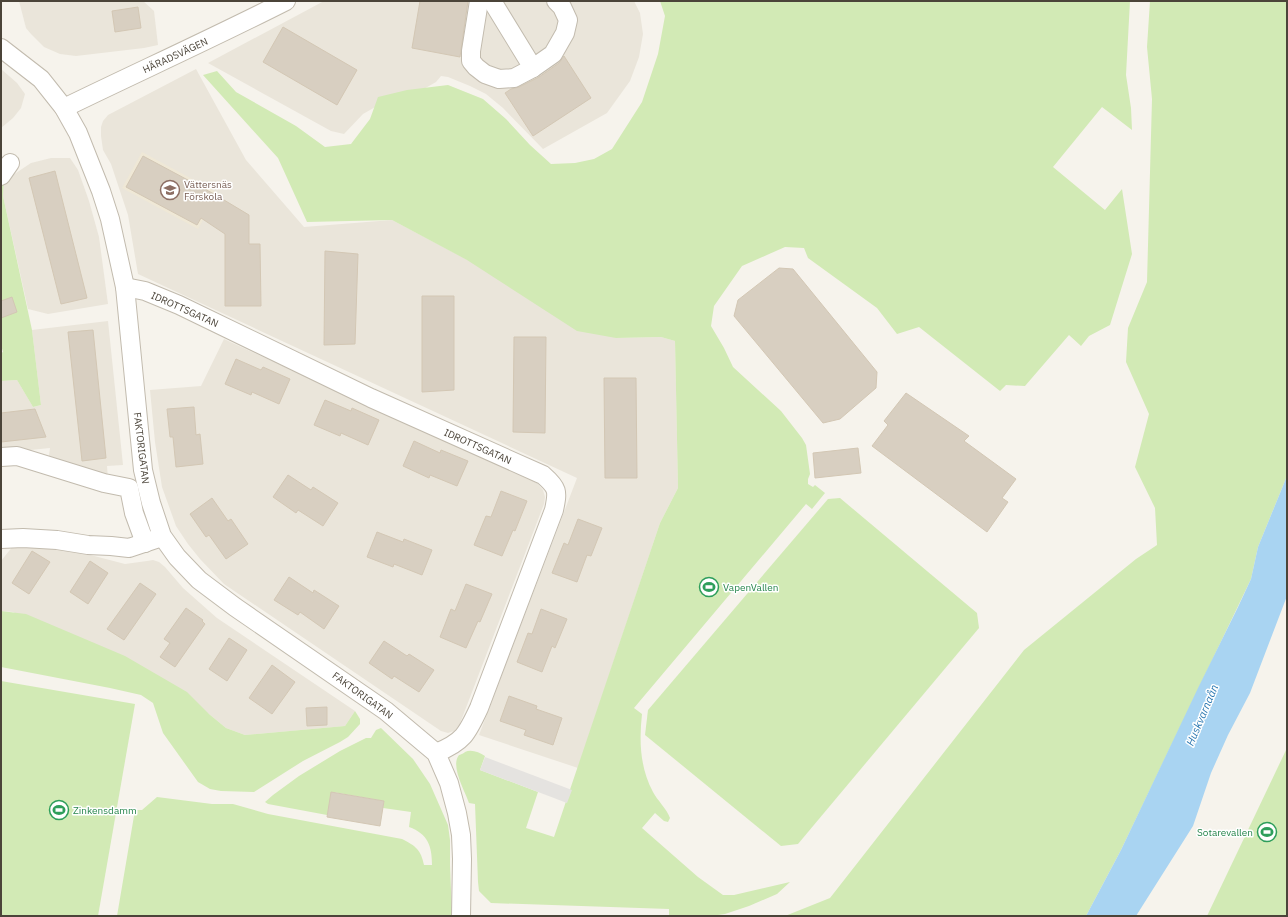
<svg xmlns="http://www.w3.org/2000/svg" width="1288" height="917" font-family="'IBM Plex Sans',sans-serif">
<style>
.residential{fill:#eae5da}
.education{fill:#efe8d6}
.green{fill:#d2eab5}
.parking{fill:#e5e3e0}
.water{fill:#a9d4f2}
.building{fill:#d8cfc1;stroke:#d3c7b4}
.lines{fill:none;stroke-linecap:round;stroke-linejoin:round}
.minor-casing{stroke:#c2bbae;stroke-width:20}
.minor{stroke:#fff;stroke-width:18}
.labels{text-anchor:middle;stroke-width:3;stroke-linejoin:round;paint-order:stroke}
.street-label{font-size:10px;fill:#4b4439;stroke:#fff}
.education-label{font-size:10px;fill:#785e54;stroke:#fff;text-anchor:start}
.leisure-label{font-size:10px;fill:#27864d;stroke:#fff;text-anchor:start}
.water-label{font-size:11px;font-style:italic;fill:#2e7ab2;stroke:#fff}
</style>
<rect width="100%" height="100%" fill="#f6f3ec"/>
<g class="residential">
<polygon points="19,1 143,1 154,11 158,45 144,48 76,56 60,54 44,47 31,34 26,28"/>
<polygon points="324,1 634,1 640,13 643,34 639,57 630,81 607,113 543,149 503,108 486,94 470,86 448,77 441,76 436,82 422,90 398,94 363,114 344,134 331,131 208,63"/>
<polygon points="1,69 17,83 25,94 21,108 13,118 1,128"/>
<polygon points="196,69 246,160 304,227 392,220 616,338 661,337 675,341 678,488 660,523 578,768 479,735 577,478 138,274 128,215 111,164 103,150 101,136 101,127 103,121 108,115"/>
<polygon points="51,158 70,158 78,170 89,201 99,237 108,304 48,314 28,309 3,196 4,181 31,163"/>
<polygon points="108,321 123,465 107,466 108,479 48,462 50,448 1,453 1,381 17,380 33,407 41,405 32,330"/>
<polygon points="224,339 537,483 543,490 545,497 544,504 459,726 454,731 448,733 441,731 224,584 200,559 188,544 176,526 162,487 155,442 150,390 201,386"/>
<polygon points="13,546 63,550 79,552 125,564 147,561 153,560 159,562 165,567 183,588 217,618 355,711 345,726 245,735 226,728 209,714 13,612 1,611 1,561"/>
</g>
<polygon class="education" points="142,152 218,193 198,229 122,188"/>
<g class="green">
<path d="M 660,1 L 1130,1 L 1126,75 L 1131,108 L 1132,130 L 1102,107 L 1053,167 L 1105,210 L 1122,189 L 1132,254 L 1110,325 L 1089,336 L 1081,346 L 1069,335 L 1025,386 L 1006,385 L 1000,391 L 919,327 L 897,334 L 877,308 L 808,258 L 804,248 L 785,247 L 742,266 L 714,306 L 711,326 L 724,348 L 733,367 L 781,411 L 802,438 L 806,445 L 810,474 L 808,479 L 808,484 L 813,487 L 815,485 L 825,493 L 812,509 L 806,504 L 634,708 L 642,714 C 639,741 640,768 653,792 C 657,800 667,809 670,818 L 668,822 L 664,821 L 655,813 L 642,828 L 698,877 L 723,895 L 734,895 L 790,882 L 777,894 L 749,906 L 725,914 L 711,916 L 669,916 L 669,909 L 491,903 L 479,891 L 478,882 L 475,804 L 469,803 C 465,791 450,766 459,755 C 460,755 464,753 465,752 C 471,749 479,752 485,756 L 480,770 L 538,792 L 526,828 L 554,837 L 660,523 L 678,488 L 675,341 L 661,337 L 616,338 L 577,331 L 467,260 L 392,220 L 307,222 L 278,158 L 203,75 L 217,71 L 236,92 L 296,126 L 325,147 L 351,144 L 370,119 L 378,97 L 407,90 L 448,85 L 483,99 L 506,119 L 530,145 L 551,164 L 575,163 L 594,159 L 612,149 L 642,102 L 658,54 L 665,16 Z"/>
<polygon points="1150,1 1287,1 1287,476 1258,547 1251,579 1121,850 1086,916 785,916 830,898 1024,650 1136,559 1157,545 1155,508 1135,467 1149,414 1126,362 1128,328 1147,282 1152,99 1147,47"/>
<polygon points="4,181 3,196 32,330 41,405 33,407 17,380 1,381 1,353 3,352 1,345 1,183"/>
<polygon points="840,498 977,613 979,628 798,844 781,846 645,735 648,710 828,499"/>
<polygon points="1,611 26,614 125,656 187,692 209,714 226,728 245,735 345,726 355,711 360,719 360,724 348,737 340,742 303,761 254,792 221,791 210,789 198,782 163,733 153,703 141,695 110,688 1,667"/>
<polygon points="1,681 135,704 98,916 1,916"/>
<path d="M 381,728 L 413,759 L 430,784 L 448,825 L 450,840 L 450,865 L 452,916 L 117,916 L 135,810 L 142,810 L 157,797 L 212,804 L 233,804 L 268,814 L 402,839 C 416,846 421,850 424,865 L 432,865 C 432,846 428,834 409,827 L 411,812 L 383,808 L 384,801 L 333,792 L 327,815 L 268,804 L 265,802 L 273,795 L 299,776 L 340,751 L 366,738 L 371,738 L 376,730 Z"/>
<polygon points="1287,748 1287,916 1207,916"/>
</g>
<polygon class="parking" points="485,757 572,790 567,803 480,770"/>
<polygon class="water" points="1287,476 1287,596 1250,693 1228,735 1211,773 1193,826 1136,916 1086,916 1121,850 1198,688 1238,607 1251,579 1258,547"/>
<g class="building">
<polygon points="420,1 468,1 460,57 412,48"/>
<polygon points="138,7 141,28 115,32 112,11"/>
<polygon points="283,27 357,70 337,105 263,62"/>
<polygon points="564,56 591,98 533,136 505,93 511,89 519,87 539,77 559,63"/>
<polygon points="143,156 214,194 249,215 249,244 260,244 261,306 225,306 225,234 201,218 197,225 126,187"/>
<polygon points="55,171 87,298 61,304 29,178"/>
<polygon points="325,251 358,254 355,344 324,345"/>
<polygon points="779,268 793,269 877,372 876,388 840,419 823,423 734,316 738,300"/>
<polygon points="422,296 454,296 454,390 422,392"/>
<polygon points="12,297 17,312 1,318 1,301"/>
<polygon points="93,330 106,458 82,461 68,332"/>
<polygon points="514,337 546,337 545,433 513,432"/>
<polygon points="236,359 261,370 263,367 290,379 279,404 252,392 251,395 225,384"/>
<polygon points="604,378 636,378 637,478 605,478"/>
<polygon points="906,393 969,436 964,441 1016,479 1002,498 1008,502 987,532 872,446 888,425 884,421"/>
<polygon points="325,400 351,411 352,408 379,420 368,445 341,433 340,436 314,425"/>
<polygon points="194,407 196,435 200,434 203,464 176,467 173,437 170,437 167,409"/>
<polygon points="35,409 46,437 1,442 1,413"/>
<polygon points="414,441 440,453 441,450 468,461 457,486 430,475 429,478 403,466"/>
<polygon points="858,448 861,473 815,478 813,453"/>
<polygon points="288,475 311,490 313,487 338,503 323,526 298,510 296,513 273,497"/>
<polygon points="501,491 527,501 515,531 513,530 502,556 474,545 486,516 491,517"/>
<polygon points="212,498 228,521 231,519 248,544 226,559 209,535 206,537 190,514"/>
<polygon points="578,519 602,528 591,556 587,555 577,582 552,573 564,543 568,545"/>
<polygon points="377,532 403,542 404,539 432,550 422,575 394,564 393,567 367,557"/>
<polygon points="32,551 50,562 29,594 12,583"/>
<polygon points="90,561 108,573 88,604 70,592"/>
<polygon points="289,577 313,593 314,590 339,606 324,629 300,612 298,615 274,600"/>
<polygon points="140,583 156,594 124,640 107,629"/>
<polygon points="466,584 492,594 480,622 478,621 466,648 440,637 451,609 455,611"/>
<polygon points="186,608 203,620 202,621 205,624 175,667 160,657 170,643 164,639"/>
<polygon points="541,609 567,619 555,648 552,646 542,672 517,662 528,633 532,634"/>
<polygon points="229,638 247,650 227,681 209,669"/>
<polygon points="384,641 407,656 409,654 434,670 419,692 394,676 392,679 369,663"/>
<polygon points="272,665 295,682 272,714 249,698"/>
<polygon points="509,696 537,706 536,709 562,718 553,745 524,735 526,730 500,721"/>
<polygon points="327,707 327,725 307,726 306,708"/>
<polygon points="331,792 384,801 380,826 327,817"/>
</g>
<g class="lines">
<defs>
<g id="minor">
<polyline points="479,1 471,51 471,61 476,67 485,74 499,79 514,78 533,68 553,54 565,33 568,20 562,7 556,1"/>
<polyline points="492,1 533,68"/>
<polyline points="1,48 41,79 64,108 78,133 101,191 110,219 125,287 143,470 151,503 162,536 177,557 199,580 235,607 386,711 436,753 449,783 457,813 461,835 462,859 461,916"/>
<path d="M 64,108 C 138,72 213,38 286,1"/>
<polyline points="1,176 10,163"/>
<path d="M 125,287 L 145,291 L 179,305 L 371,398 L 543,475 C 558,488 558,491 554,510 L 479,708 C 467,734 463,742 436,753"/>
<polyline points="1,457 17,456 104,483 129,488 134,513 145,543"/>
<polyline points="1,539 23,538 57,540 88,545 111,546 129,548 156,539"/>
</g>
</defs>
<use href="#minor" class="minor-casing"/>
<use href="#minor" class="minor"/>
</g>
<defs>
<symbol id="school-ring" viewBox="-11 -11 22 22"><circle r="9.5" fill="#fff" stroke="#8d6e63" stroke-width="1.5"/><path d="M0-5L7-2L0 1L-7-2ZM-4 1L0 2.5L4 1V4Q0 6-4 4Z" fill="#8d6e63"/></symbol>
<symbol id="stadium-ring" viewBox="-11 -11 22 22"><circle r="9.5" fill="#fff" stroke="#2e9e5b" stroke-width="1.5"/><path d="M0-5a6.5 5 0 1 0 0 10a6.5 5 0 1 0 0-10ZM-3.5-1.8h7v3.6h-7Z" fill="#2e9e5b"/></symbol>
</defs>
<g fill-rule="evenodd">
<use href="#school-ring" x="159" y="179" width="22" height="22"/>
<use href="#stadium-ring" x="698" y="576" width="22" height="22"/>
<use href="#stadium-ring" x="48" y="799" width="22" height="22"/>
<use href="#stadium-ring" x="1256" y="821" width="22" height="22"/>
</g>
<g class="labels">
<g class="street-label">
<text transform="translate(175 55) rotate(-25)" y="4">HÄRADSVÄGEN</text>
<text transform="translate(185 309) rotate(24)" y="4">IDROTTSGATAN</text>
<text transform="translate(478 446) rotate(24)" y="4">IDROTTSGATAN</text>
<text transform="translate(142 448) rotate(83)" y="4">FAKTORIGATAN</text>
<text transform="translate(363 695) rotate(36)" y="4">FAKTORIGATAN</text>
</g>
<g class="education-label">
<text x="184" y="188">Vättersnäs<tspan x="184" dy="12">Förskola</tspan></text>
</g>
<g class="leisure-label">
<text x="723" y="591">VapenVallen</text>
<text x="73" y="814">Zinkensdamm</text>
<text x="1253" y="836" text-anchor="end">Sotarevallen</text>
</g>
<g class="water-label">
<text transform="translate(1202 715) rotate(-67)" y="4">Huskvarnaån</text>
</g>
</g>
<rect width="1288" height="917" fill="none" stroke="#4b4439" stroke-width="4"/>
</svg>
